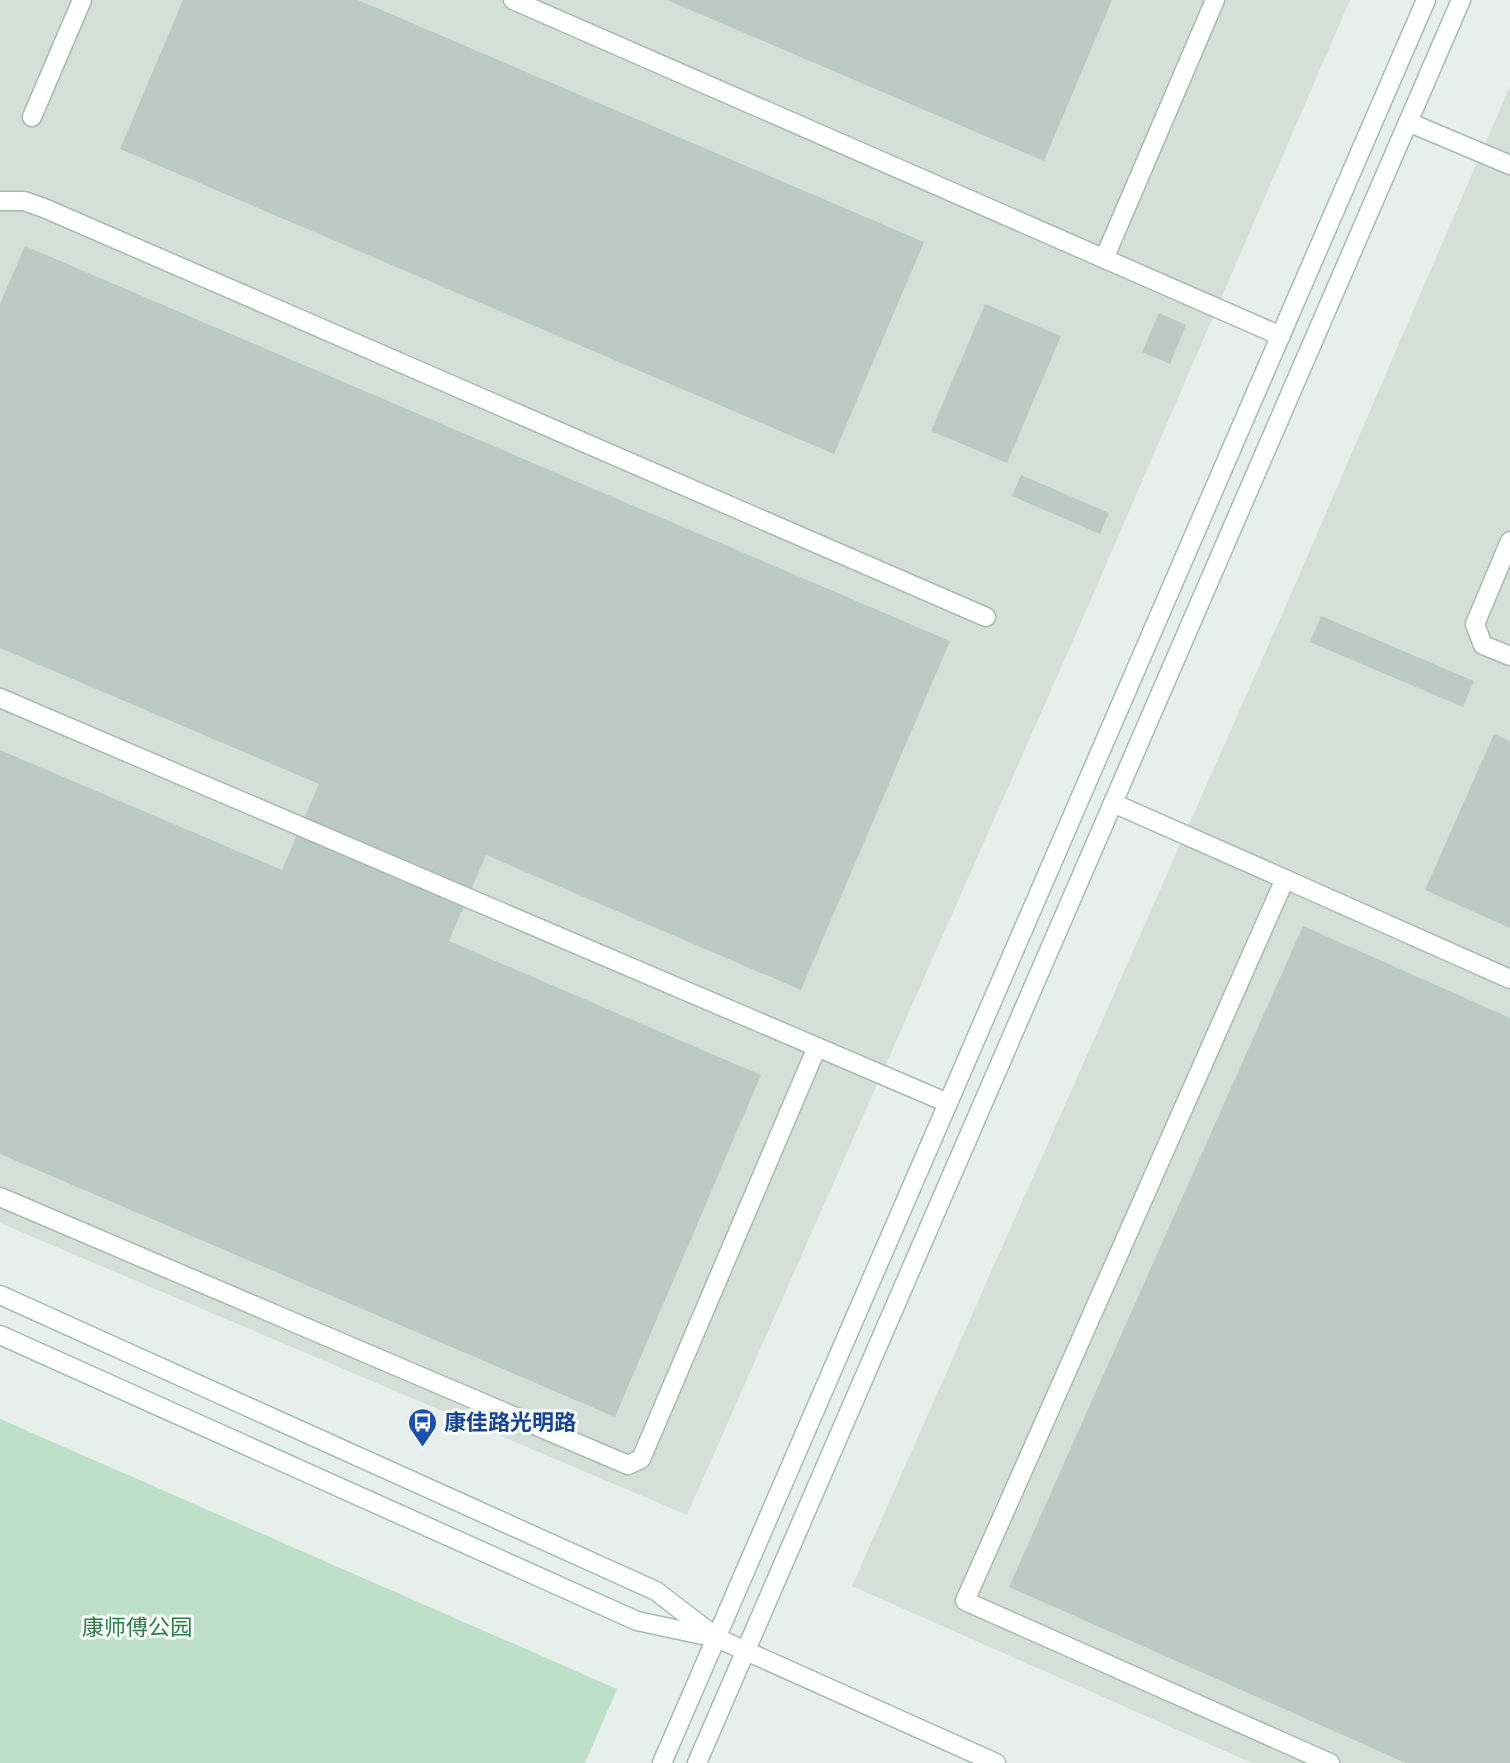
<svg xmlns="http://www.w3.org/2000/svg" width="1510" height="1763" font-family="Signika,'Noto Sans SC',sans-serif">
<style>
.built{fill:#d4dfda}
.green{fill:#bfe0c8}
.building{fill:#bbcac4}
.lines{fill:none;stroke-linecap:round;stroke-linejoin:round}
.lane-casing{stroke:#a8b8b2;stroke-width:21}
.street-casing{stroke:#a8b8b2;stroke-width:21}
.secondary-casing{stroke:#a4bbb3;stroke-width:21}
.lane{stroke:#fff;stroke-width:18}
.street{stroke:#fff;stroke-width:18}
.secondary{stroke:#fff;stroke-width:18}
.labels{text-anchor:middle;stroke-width:6;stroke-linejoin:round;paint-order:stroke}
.transit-label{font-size:22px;font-weight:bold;fill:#164399;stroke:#f7fbf9;text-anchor:start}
.park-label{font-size:22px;fill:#2d7a4b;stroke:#f7fbf9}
</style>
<rect width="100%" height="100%" fill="#e6efeb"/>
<g class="built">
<polygon points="0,0 1350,0 1086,611 687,1515 0,1223"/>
<polygon points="1510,86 1510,1763 1252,1763 852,1586 1291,594"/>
</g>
<polygon class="green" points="0,1419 617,1689 585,1763 0,1763"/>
<g class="building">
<polygon points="183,0 358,0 924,242 834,454 120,149"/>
<polygon points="667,0 1112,0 1044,161"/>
<polygon points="25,246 950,641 801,990 486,855 449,941 761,1075 615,1417 0,1154 0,750 282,870 319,784 0,648 0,304"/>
<polygon points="985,304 1061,336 1007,463 931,431"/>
<polygon points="1159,313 1186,325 1170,364 1142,352"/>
<polygon points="1021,475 1109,513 1100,534 1012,496"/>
<polygon points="1321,616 1474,681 1463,707 1310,642"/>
<polygon points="1494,734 1510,741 1510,928 1425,890"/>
<polygon points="1303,926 1510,1018 1510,1763 1406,1763 1009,1587"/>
</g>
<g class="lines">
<defs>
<g id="lane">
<polyline points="513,0 1281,336"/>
<polyline points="32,117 82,0"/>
<polyline points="1408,122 1510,165"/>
<polyline points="0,201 24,201 44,208 986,617"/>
<polyline points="1104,259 1215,0"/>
<polyline points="1510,541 1475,624 1483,645 1510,656"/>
<polyline points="0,698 948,1103"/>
<polyline points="1113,803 1285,879"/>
<polyline points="0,1197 628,1465 641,1459 817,1047"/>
<polyline points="1330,1763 965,1601 1285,879 1510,979"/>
</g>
<polyline id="street" points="717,1638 996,1763"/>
<g id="secondary">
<polyline points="0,1295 656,1591 717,1638"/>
<polyline points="0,1335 637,1621 712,1637"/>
<polyline points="662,1763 1426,0"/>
<polyline points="697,1763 1461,0"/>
</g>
</defs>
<use href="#lane" class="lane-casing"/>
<use href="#street" class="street-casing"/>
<use href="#secondary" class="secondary-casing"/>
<use href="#lane" class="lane"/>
<use href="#street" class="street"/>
<use href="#secondary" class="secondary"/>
</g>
<defs>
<symbol id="bus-pin" viewBox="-11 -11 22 30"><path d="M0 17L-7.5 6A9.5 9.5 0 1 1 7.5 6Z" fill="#1a4fb4" stroke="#f7fbf9"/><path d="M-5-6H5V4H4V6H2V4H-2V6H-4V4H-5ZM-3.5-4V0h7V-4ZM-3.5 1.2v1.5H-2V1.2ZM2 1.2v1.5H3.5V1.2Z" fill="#fff"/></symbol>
</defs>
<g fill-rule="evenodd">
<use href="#bus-pin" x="406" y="1406" width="33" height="45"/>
</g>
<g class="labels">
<g class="transit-label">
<text x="444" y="1430">康佳路光明路</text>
</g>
<g class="park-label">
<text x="137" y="1635">康师傅公园</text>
</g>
</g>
</svg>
